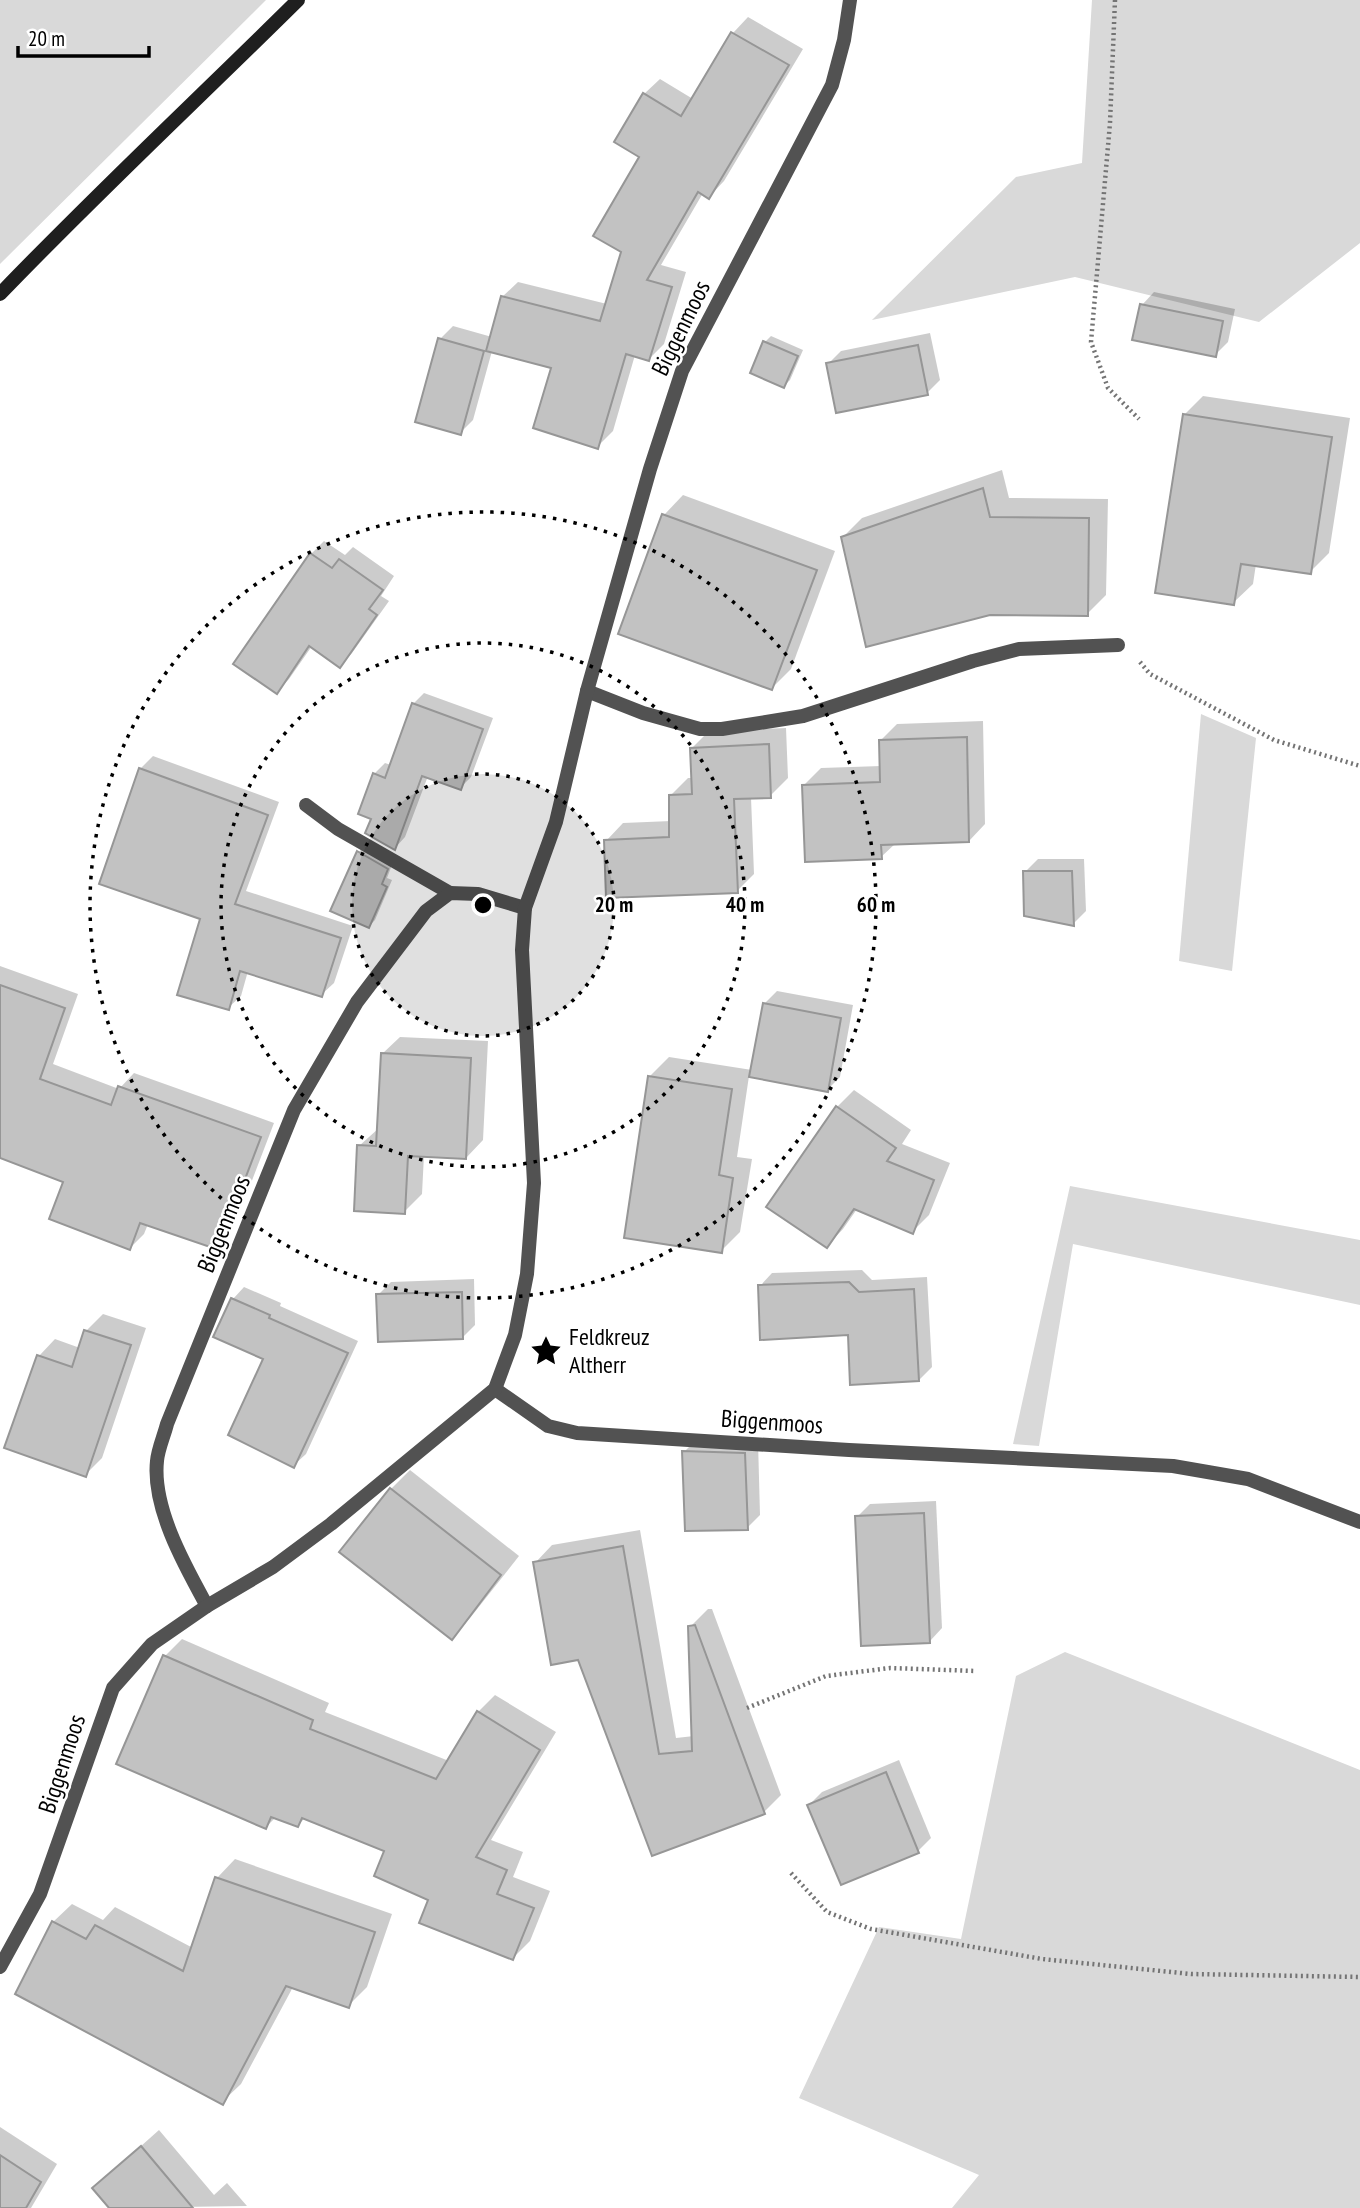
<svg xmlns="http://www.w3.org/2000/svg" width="1360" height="2208" font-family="'PT Sans Narrow',sans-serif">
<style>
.green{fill:#d9d9d9}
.shadow{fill:#0003}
.building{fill:#c2c2c2;stroke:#969696;stroke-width:2}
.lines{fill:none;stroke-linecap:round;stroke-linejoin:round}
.path{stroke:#747474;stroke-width:4.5;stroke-dasharray:2 3.5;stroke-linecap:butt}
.service{stroke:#525252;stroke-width:14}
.minor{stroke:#525252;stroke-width:14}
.secondary{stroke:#1f1f1f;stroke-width:14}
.ring{fill:none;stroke:#000;stroke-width:3.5;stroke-dasharray:3.5 7}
.labels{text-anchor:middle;stroke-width:5;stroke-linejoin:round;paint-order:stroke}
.street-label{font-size:24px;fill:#000;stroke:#fff}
.poi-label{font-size:24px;fill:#000;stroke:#fff;text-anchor:start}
.centre{fill:#000;stroke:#fff;stroke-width:3.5}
.ring-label{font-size:21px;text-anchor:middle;font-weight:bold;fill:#000;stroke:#fff;stroke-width:5;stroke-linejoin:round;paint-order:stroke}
</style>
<rect width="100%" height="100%" fill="#fff"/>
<g class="green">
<polygon points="0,0 266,0 0,264"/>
<polygon points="1092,0 1360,0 1360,243 1259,322 1075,277 872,320 1016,177 1082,163"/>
<polygon points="1201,714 1256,738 1232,971 1179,961"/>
<polygon points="1070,1186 1360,1240 1360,1305 1073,1244 1039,1446 1013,1444"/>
<polygon points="1065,1652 1360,1770 1360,2208 952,2208 979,2175 799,2098 879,1927 961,1939 1016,1676"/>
</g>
<g class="shadow">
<polygon points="748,17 803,49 724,181 709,197 703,193 661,265 686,272 664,344 649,359 635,355 613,431 597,447 553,367 492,351 473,420 460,433 440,339 453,326 492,337 502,297 518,282 607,304 623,251 641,157 644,94 660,79 693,99 733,33"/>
<polygon points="1154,292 1235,309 1228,342 1215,355 1142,305"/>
<polygon points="930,333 940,380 927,393 828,364 841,351"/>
<polygon points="771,336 803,350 790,380 784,386 765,342"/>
<polygon points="1203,396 1350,418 1329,553 1310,572 1256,564 1253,584 1233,603 1184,415"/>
<polygon points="1002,470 1009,498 1108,499 1106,595 1087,614 843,537 862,518"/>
<polygon points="683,495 835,551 791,669 772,688 620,633 664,515"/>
<polygon points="324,541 345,555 353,547 394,576 381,596 389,601 352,653 340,666 312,646 289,679 276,692 311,554"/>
<polygon points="424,693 493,718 471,777 460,788 428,776 405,837 395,848 374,818 374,774 385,763 391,765 413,704"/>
<polygon points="983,721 985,824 969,841 896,843 881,857 804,785 821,768 881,766 880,741 897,724"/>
<polygon points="786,728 788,778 770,796 751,797 754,874 737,891 606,841 623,823 671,821 670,796 688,778 693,778 692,748 709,731"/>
<polygon points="153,756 279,802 246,891 353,926 334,983 321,995 248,971 241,996 228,1008 202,917 140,769"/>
<polygon points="364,846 393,862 387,878 392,880 375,920 369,926 359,852"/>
<polygon points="1038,859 1084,859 1086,911 1073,924 1025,872"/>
<polygon points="0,966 78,994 53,1064 119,1089 134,1073 274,1123 248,1191 237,1203 227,1232 213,1246 148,1224 144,1234 130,1248 65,1181 0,1156"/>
<polygon points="777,991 853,1005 840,1077 827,1090 749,1076 737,1157 752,1159 740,1232 721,1251 650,1076 669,1057 752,1070 764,1004"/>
<polygon points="400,1037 488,1041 483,1140 466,1158 424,1155 422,1194 404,1212 359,1146 379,1128 382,1054"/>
<polygon points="854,1090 911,1130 902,1144 950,1163 929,1215 912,1232 857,1209 843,1229 827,1246 837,1107"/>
<polygon points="862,1270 872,1280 927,1277 932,1367 919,1380 850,1333 760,1286 772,1273"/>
<polygon points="474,1279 475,1325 462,1338 378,1295 391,1282"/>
<polygon points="244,1287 281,1303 280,1306 358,1341 306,1454 294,1465 265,1359 233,1299"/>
<polygon points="103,1314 146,1328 102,1458 85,1475 39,1356 55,1339 80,1348 86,1331"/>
<polygon points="697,1439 758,1441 760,1515 747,1528 684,1452"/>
<polygon points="410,1470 519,1556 470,1618 451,1637 391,1489"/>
<polygon points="936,1501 942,1628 930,1641 857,1517 870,1504"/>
<polygon points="640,1530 676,1738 694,1736 690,1627 708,1609 712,1609 781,1795 764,1812 653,1854 579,1658 535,1563 552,1545"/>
<polygon points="182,1639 329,1703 325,1712 449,1761 478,1712 495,1695 556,1732 491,1840 523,1852 513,1877 550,1891 530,1941 513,1958 431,1899 387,1850 306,1817 298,1825 276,1817 266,1827 165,1656"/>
<polygon points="899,1760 931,1838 918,1851 842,1883 809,1805 822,1792"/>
<polygon points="235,1859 392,1914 367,1987 348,2006 293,1987 241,2084 222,2102 53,1922 72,1904 103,1920 115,1907 193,1948 217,1878"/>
<polygon points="0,2127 57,2164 31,2208 0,2208"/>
<polygon points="159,2130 214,2195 227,2183 247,2206 111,2208 94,2188"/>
</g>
<g class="building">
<polygon points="731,32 789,65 709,199 698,192 647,280 672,287 649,361 626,354 598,449 533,428 551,368 486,351 501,296 600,321 621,252 593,236 639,157 614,142 643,93 681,116"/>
<polygon points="1140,304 1223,321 1216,357 1132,340"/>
<polygon points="438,338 484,351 461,435 415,422"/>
<polygon points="763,341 798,356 784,388 750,373"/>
<polygon points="918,345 928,395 836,413 826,363"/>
<polygon points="1183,414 1332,437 1311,574 1241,564 1234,605 1155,593"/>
<polygon points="983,488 990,517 1089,518 1088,616 990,615 866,647 841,537"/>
<polygon points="662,514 817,570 772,690 618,634"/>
<polygon points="310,553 332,568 339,559 383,590 369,609 377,615 340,668 309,646 277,694 233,664"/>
<polygon points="412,703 483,729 461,790 422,776 395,850 365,833 371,819 358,814 373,773 385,778"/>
<polygon points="967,737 969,842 881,845 882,859 805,862 802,785 880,782 879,740"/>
<polygon points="769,744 771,798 734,799 738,893 606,898 604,840 669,837 669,795 692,794 690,748"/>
<polygon points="139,768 268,815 235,904 341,938 322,997 240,971 229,1010 177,995 200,919 99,884"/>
<polygon points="357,851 388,869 382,884 387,887 369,928 330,911"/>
<polygon points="1023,871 1072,871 1074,926 1024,916"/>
<polygon points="0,985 65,1008 40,1079 111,1105 118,1086 261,1137 234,1208 228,1205 213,1248 140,1223 130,1250 49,1219 63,1182 0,1158"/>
<polygon points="763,1003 841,1018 828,1092 749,1077"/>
<polygon points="381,1053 471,1058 466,1159 408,1156 405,1214 354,1211 357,1145 376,1146"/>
<polygon points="648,1076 732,1089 719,1175 733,1178 722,1253 624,1238"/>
<polygon points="836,1106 896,1148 887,1161 934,1180 913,1234 854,1209 827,1248 766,1207"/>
<polygon points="849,1282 859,1292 914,1289 919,1381 850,1385 848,1335 760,1340 758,1285"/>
<polygon points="462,1292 463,1339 378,1342 376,1294"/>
<polygon points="231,1298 270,1315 269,1318 348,1353 294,1468 228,1435 263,1359 213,1337"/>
<polygon points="84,1330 131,1345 86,1477 4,1448 37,1355 72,1367"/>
<polygon points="682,1451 745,1453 748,1530 685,1531"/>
<polygon points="390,1488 501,1575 452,1640 339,1552"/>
<polygon points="924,1513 930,1643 861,1646 855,1516"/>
<polygon points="623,1546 659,1754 692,1751 688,1626 695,1625 765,1814 652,1856 578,1660 551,1665 533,1562"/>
<polygon points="163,1655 313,1720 310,1729 436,1779 477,1711 540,1750 476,1857 507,1870 497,1894 534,1908 513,1960 419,1923 428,1900 374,1876 384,1851 302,1818 298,1827 271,1817 266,1829 116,1764"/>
<polygon points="886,1772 919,1853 841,1885 807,1805"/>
<polygon points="215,1877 375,1932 349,2008 286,1986 223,2105 15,1994 52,1921 86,1939 95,1925 183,1971"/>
<polygon points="141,2146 193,2208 109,2208 92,2188"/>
<polygon points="0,2155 41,2182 26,2208 0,2208"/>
</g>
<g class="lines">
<g class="path">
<polyline points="1115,0 1110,123 1091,342 1108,388 1139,419"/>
<polyline points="1140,662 1150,674 1274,740 1360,766"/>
<polyline points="747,1708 826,1676 890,1668 976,1671"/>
<polyline points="791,1873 827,1912 871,1929 1042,1959 1191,1974 1360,1977"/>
</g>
<polyline class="service" points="306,805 338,829 450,893"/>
<g class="minor">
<polyline points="587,691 643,713 700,729 722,729 803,716 973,661 1019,649 1118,645"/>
<polyline points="495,1389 548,1426 577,1433 849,1450 1173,1466 1248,1479 1360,1522"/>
<path d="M 207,1606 C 185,1566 152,1508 157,1461 C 158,1449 164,1436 167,1424 L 294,1110 L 357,1002 L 426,911 L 450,893 L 478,894 L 525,908"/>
<polyline points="0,1967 40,1894 113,1688 152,1644 207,1606 273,1567 331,1524 495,1389 515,1335 527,1274 534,1183 522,950 525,908 556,822 587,691 650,469 682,371 832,85 844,40 850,0"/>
</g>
<path class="secondary" d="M 0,294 C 97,193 199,98 298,0"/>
</g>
<circle cx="483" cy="905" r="131" fill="#000" fill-opacity=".12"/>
<g class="ring">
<circle cx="483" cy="905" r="131"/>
<circle cx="483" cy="905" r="262"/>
<circle cx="483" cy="905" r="393"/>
</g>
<defs>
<symbol id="sight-bare" viewBox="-9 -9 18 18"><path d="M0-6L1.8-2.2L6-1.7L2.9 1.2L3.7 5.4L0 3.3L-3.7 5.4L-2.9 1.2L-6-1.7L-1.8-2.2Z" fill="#000" stroke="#fff" stroke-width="2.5" paint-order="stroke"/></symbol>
</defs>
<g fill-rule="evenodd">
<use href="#sight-bare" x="524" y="1329" width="44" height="44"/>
</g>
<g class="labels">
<g class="street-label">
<text transform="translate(681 328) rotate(-64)" y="8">Biggenmoos</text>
<text transform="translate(224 1224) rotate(-68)" y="8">Biggenmoos</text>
<text transform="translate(772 1422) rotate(4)" y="8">Biggenmoos</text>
<text transform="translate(62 1764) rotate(-72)" y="8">Biggenmoos</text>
</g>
<g class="poi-label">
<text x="569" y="1345">Feldkreuz<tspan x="569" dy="28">Altherr</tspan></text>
</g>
</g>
<circle cx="483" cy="905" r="10" class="centre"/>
<g class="ring-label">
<text x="614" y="912">20 m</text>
<text x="745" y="912">40 m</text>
<text x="876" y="912">60 m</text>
</g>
<path d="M18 46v10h131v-10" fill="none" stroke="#000000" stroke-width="3.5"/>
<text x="28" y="46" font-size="21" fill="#000000" stroke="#ffffff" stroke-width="5" paint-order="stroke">20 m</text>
</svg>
